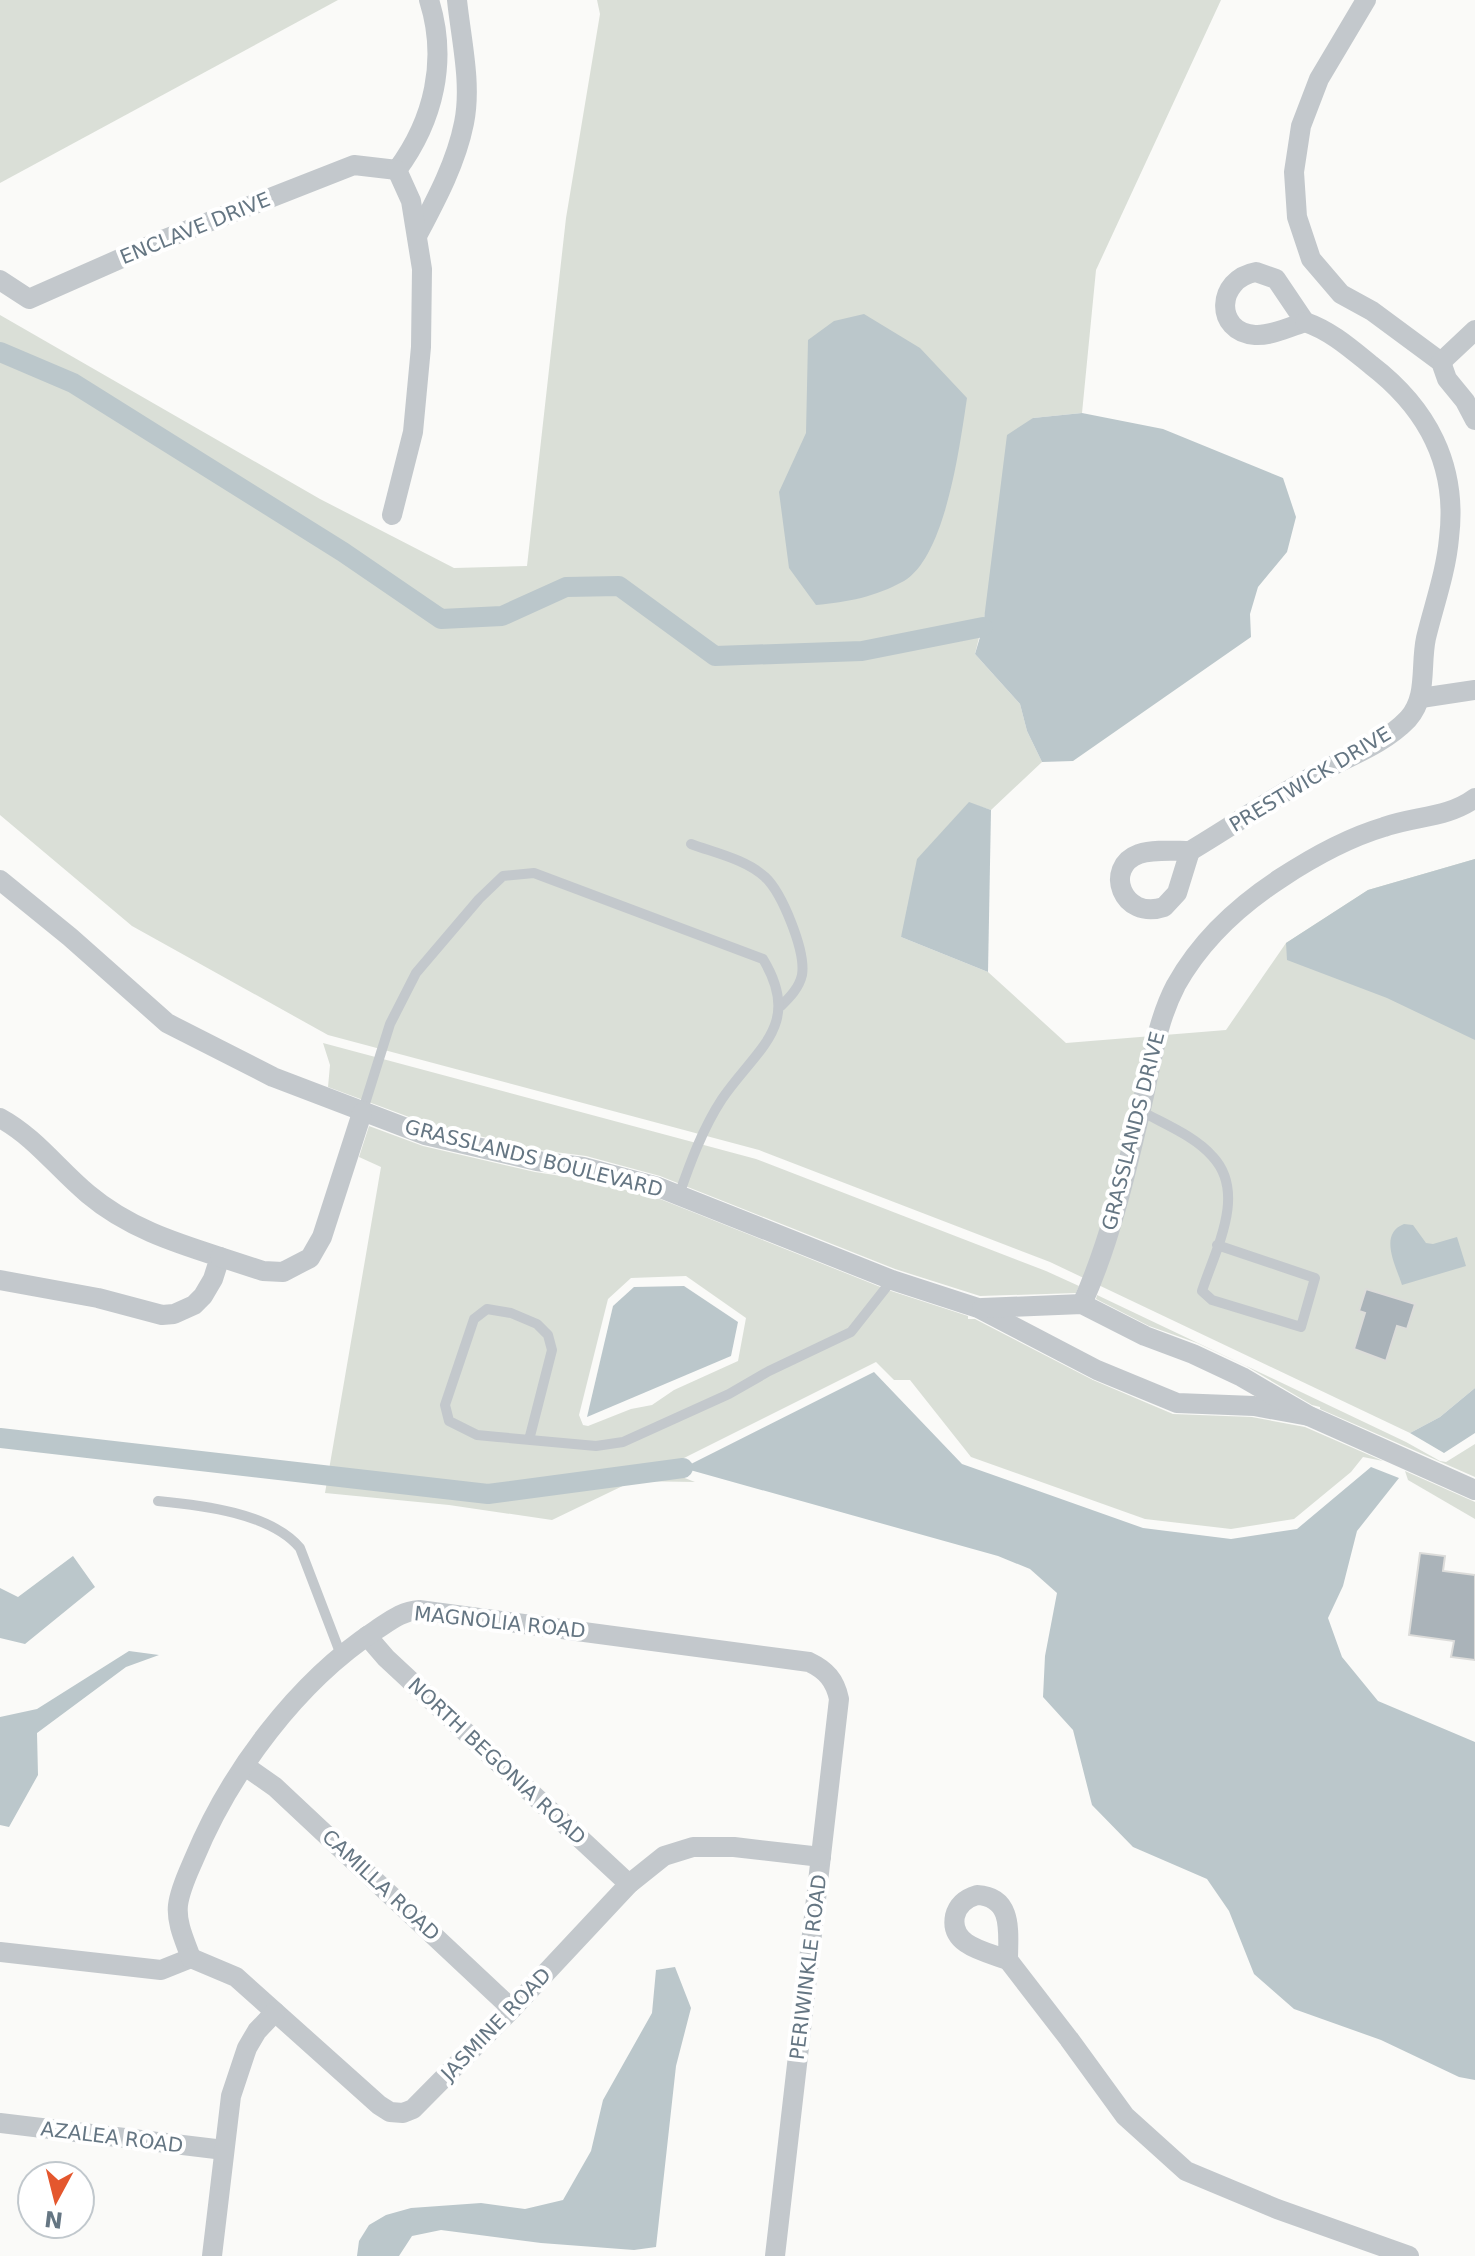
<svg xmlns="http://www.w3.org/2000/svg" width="1475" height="2256" font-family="'DejaVu Sans',sans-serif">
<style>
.green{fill:#dadfd7;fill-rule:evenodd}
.water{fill:#bbc7cb}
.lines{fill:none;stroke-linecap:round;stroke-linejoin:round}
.canal{stroke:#bbc7cb;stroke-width:20}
.building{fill:#aab3b9;stroke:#dcdcda;stroke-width:2}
.service{stroke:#c3c8cc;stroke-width:10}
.minor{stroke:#c3c8cc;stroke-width:20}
.labels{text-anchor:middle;stroke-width:8;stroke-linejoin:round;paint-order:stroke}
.street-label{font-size:20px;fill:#657683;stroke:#fff}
</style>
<rect width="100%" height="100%" fill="#fafaf8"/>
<g class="green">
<polygon points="0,0 338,0 0,183"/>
<polygon points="597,0 1221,0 1096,270 1082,413 1033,418 975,654 1020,704 1027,731 1042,762 991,810 969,803 901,937 988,972 1066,1043 1226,1030 1286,943 1368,890 1475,859 1475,1388 1440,1417 1410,1433 1050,1262 759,1150 328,1035 132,926 0,815 0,315 320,499 454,568 527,566 566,218 600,14"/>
<polygon points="323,1043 756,1159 1046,1271 1079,1286 1076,1293 980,1296 895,1269 660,1176 586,1156 539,1150 428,1124 328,1087 330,1065"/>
<path d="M 369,1126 L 423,1146 L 535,1172 L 581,1179 L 655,1197 L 888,1290 L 968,1316 L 968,1319 L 975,1319 L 1093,1380 L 1173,1414 L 1252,1417 L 1305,1427 L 1383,1461 L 1363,1457 L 1351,1472 L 1294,1519 L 1231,1529 L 1145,1519 L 971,1457 L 910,1380 L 894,1380 L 876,1362 L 680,1460 L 675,1466 L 677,1475 L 695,1482 L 633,1481 L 552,1520 L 449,1505 L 325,1493 L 381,1167 L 359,1157 ZM 686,1276 L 746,1318 L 738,1361 L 674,1390 L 652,1405 L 631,1409 L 588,1426 L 583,1425 L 579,1415 L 608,1299 L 631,1278 Z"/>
<polygon points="1097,1295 1406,1442 1440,1461 1446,1462 1475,1444 1475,1477 1320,1409 1320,1407 1312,1405 1246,1366 1197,1343 1149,1326 1096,1299"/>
<polygon points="1405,1471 1475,1502 1475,1519 1408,1480"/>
</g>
<g class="water">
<path d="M 864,314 L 920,348 L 967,398 C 960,444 946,556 904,581 C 875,597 848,602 816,605 L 789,568 L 779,492 L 806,433 L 808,340 L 834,321 Z"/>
<polygon points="1082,413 1163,429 1283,478 1296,517 1287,552 1258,587 1250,614 1251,637 1073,761 1042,762 1027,731 1020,704 975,654 983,627 1007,435 1033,418"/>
<polygon points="969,802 991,810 988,972 901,937 917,859"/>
<polygon points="1475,859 1475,1040 1387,998 1287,960 1286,943 1368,890"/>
<path d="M 1404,1224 L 1413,1225 L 1426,1243 L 1433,1244 L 1457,1237 L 1466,1266 L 1402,1285 C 1396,1266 1378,1234 1404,1224 Z"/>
<polygon points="684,1286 738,1322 731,1356 587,1417 613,1306 634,1287"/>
<polygon points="874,1372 962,1464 1143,1528 1231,1539 1297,1529 1371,1467 1399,1478 1357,1531 1343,1586 1328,1618 1342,1657 1378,1701 1475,1742 1475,2080 1459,2077 1381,2040 1294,2009 1254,1974 1229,1911 1207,1879 1133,1847 1092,1805 1073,1730 1043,1697 1045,1656 1057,1593 1030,1569 998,1556 683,1468"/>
<polygon points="1475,1388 1475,1433 1444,1453 1410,1433 1440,1417"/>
<polygon points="73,1556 95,1587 25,1644 0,1638 0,1588 18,1597"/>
<polygon points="129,1651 159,1655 126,1667 37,1733 38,1775 9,1827 0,1825 0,1717 37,1709"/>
<polygon points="675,1967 691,2008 676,2066 656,2247 634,2250 541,2243 441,2230 412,2236 399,2256 357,2256 359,2241 369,2225 386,2215 411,2208 481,2203 525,2209 563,2200 591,2151 603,2100 652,2013 656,1970"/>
</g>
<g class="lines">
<g class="canal">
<polyline points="0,352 73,383 343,552 441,619 502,616 566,587 619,586 715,656 862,651 983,627"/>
<polyline points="0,1438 488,1494 683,1468"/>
</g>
</g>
<g class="building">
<polygon points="1366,1289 1415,1304 1407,1329 1397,1326 1386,1361 1354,1349 1365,1313 1359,1311"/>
<polygon points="1420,1553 1445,1556 1443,1571 1475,1575 1475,1660 1451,1657 1454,1641 1409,1635"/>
</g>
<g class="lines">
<g class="service">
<path d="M 691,844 C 715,853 745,859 765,877 C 782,893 806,951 802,975 C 799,988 790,997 781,1006"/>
<path d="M 1141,1111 C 1164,1124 1195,1136 1213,1157 C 1247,1194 1215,1250 1202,1291 L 1212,1300 L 1301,1327 L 1315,1278 L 1217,1245"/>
<path d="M 362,1113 L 390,1024 L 416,973 L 479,899 L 503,876 L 534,873 L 763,959 C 803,1025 757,1048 722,1099 C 703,1128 690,1163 679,1195"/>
<polyline points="529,1440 552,1350 548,1335 537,1324 511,1313 487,1309 474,1319 445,1405 449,1421 477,1435 498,1437 596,1446 623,1442 729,1394 769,1371 851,1332 892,1280"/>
<path d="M 158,1501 C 201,1505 271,1513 300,1548 L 341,1655"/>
</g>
<g class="minor">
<polyline points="1366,0 1319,79 1301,126 1294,172 1297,217 1311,259 1341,294 1372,311 1441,362 1447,379 1465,401 1475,420"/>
<path d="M 417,236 C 436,200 456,163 464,123 C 472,84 461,39 457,0"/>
<path d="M 1256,272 L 1276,279 L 1305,322 C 1290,327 1271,336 1255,335 C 1214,332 1216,279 1256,272 Z"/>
<path d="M 0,280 L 29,299 L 165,239 L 354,165 L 397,170 C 434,120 448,60 429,0"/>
<polyline points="1441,362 1475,330"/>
<polyline points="392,515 413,432 421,347 422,269 411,201 397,170"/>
<polyline points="1421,698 1475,690"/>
<path d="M 1190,851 C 1232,826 1272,798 1315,775 C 1346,757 1382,746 1408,719 C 1428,697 1420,666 1426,638 C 1434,605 1446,572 1449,538 C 1458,465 1427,408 1371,365 C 1350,348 1331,331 1305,322"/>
<path d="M 1190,851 L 1177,893 L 1164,907 C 1122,921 1103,867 1139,854 C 1154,849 1175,851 1190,851 Z"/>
<polyline points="0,880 70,937 167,1023 273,1077 425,1135 537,1161 583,1167 658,1187 892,1280 978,1308 1097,1370 1177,1403 1254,1406 1309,1416"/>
<path d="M 0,1118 C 35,1137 58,1169 88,1194 C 127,1227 173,1242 220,1257 L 213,1279 L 203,1296 L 194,1305 L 174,1314 L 162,1315 L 98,1298 L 0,1280"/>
<polyline points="220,1257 263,1271 283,1272 310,1258 322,1237 362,1113"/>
<path d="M 1082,1304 C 1109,1244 1125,1177 1140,1113 C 1151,1069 1155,1025 1176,985 C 1201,940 1238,906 1281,878 C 1313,857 1347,838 1384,827 C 1415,816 1448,818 1475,798"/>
<polyline points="982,1308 1082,1304 1145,1336 1193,1354 1242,1377 1309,1416 1475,1490"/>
<polyline points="367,1636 386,1658 629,1884"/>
<polyline points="245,1766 275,1787 512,2009"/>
<path d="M 977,1895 C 1014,1897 1008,1933 1008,1960 C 987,1952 949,1946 955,1916 C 958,1904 967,1898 977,1895 Z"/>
<polyline points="0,1952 161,1970 191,1958"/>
<path d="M 191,1958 C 185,1941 176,1923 178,1905 C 180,1889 188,1873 194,1859 C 230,1772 297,1682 376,1630 C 390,1621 402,1611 419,1610 L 809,1662 C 826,1670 835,1680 839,1699 L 775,2256"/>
<polyline points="191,1958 236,1977 379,2105 390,2112 403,2113 413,2109 512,2009 629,1884 664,1856 693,1847 734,1847 821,1857"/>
<polyline points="1008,1960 1069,2039 1125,2116 1186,2171 1277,2209 1409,2256"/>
<polyline points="0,2123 224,2150"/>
<polyline points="212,2256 231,2096 247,2048 257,2031 275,2012"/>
</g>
</g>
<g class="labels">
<g class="street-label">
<text transform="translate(195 228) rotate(-22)" y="7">ENCLAVE DRIVE</text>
<text transform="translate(1310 779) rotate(-31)" y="7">PRESTWICK DRIVE</text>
<text transform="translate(1133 1131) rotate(-76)" y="7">GRASSLANDS DRIVE</text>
<text transform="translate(534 1158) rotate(14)" y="7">GRASSLANDS BOULEVARD</text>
<text transform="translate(500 1622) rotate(6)" y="7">MAGNOLIA ROAD</text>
<text transform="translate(497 1761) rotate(43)" y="7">NORTH BEGONIA ROAD</text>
<text transform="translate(381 1885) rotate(43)" y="7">CAMILLA ROAD</text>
<text transform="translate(808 1967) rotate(-83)" y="7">PERIWINKLE ROAD</text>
<text transform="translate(496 2024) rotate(-46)" y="7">JASMINE ROAD</text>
<text transform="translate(112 2137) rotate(7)" y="7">AZALEA ROAD</text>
</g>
</g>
<g transform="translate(56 2200) rotate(187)"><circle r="38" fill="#ffffff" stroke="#c1c8cd" stroke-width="2"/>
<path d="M0-6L14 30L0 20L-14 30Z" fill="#e4572e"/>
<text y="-12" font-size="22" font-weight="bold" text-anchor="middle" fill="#657683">N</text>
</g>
</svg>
